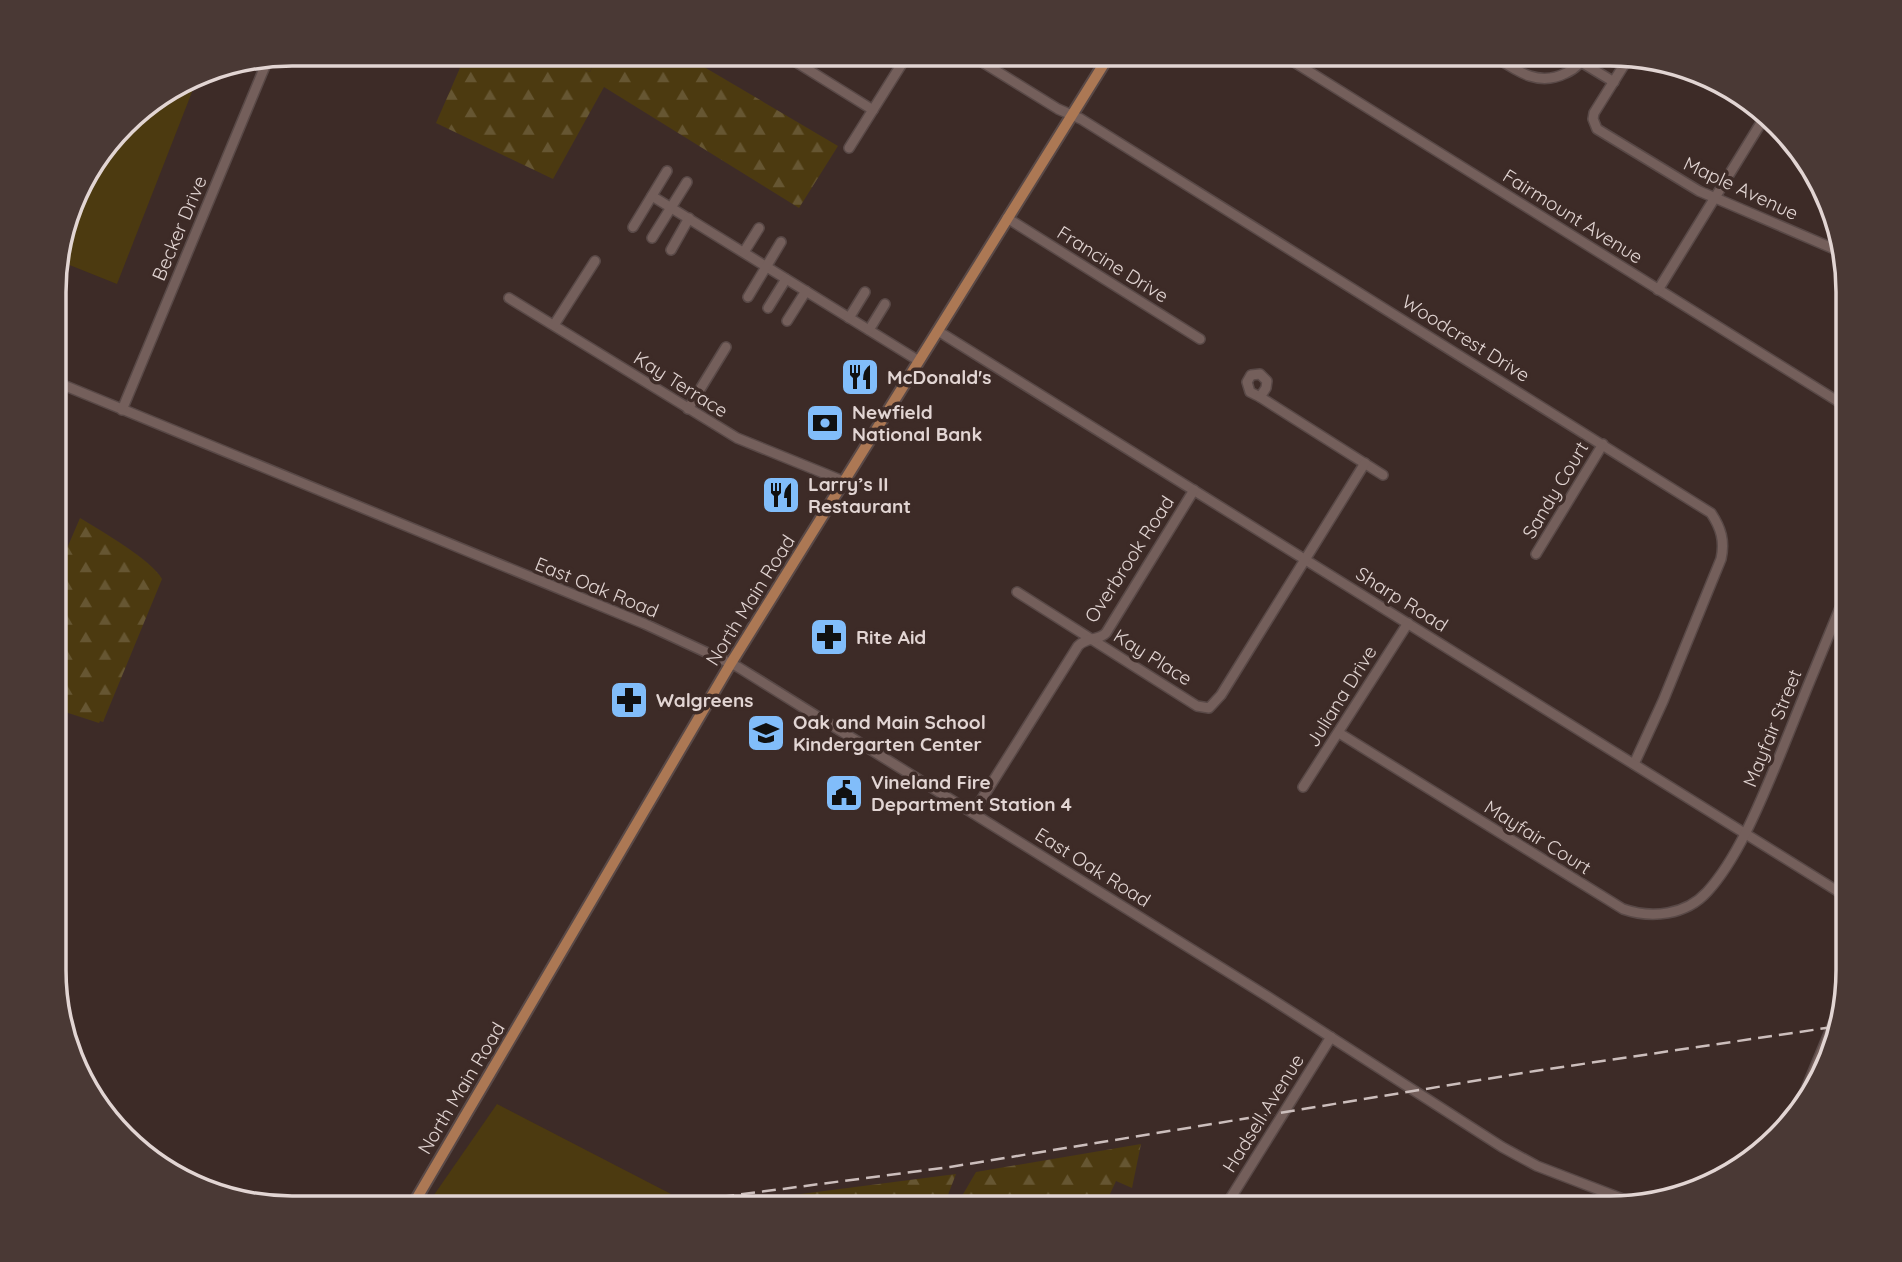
<svg xmlns="http://www.w3.org/2000/svg" width="1902" height="1262" font-family="Quicksand,sans-serif">
<style>
.green{fill:#4c3a10}
.forest{fill:url(#forest-firs)}
.lines{fill:none;stroke-linecap:round;stroke-linejoin:round}
.minor-casing{stroke:#594947;stroke-width:12}
.major-casing{stroke:#594947;stroke-width:14}
.minor{stroke:#745f5b;stroke-width:9}
.major{stroke:#ac7854;stroke-width:10}
.rail{stroke:#ccbebc;stroke-width:2.5;stroke-dasharray:14 7;stroke-linecap:butt}
.labels{text-anchor:middle;stroke-width:7;stroke-linejoin:round;paint-order:stroke}
.street-label{font-size:19px;fill:#e2d5d3;stroke:#3d2b27}
.poi-label{font-size:19px;font-weight:bold;fill:#e2d5d3;stroke:#3d2b27;text-anchor:start}
.rim{fill:none;stroke:#e2d5d3;stroke-width:3.5}
</style>
<defs>
<pattern id="forest-firs" width="22" height="20" patternUnits="userSpaceOnUse" patternTransform="scale(1.75)"><rect width="22" height="20" fill="#4c3a10"/><path d="M5 1l3.5 6h-7zM16 11l3.5 6h-7z" fill="#665632"/></pattern>
</defs>
<rect width="100%" height="100%" fill="#3d2b27"/>
<g class="green">
<polygon points="545,54 598,54 590,72"/>
<polygon points="199,74 117,284 57,260 79,187 135,114"/>
<polygon points="497,1104 671,1194 565,1208 425,1208"/>
</g>
<g class="forest">
<polygon points="466,54 545,54 590,72 598,54 682,54 838,146 799,208 604,87 553,179 436,123"/>
<path d="M 80,518 C 101,531 152,560 162,579 L 103,722 L 100,721 L 99,723 L 56,709 L 56,574 Z"/>
<polygon points="1141,1144 1132,1188 1116,1181 1104,1207 955,1208 976,1172"/>
<polygon points="956,1174 946,1200 893,1208 693,1208"/>
</g>
<g class="lines">
<defs>
<g id="minor">
<polyline points="783,54 873,110"/>
<path d="M 969,54 L 1058,109 L 1081,119 L 1711,513 C 1721,528 1725,541 1721,559 L 1663,701 L 1634,764"/>
<polyline points="1281,54 1847,407"/>
<path d="M 1491,54 C 1514,69 1537,88 1566,73 C 1575,69 1581,64 1584,54"/>
<polyline points="1629,57 1594,113 1593,119 1597,129 1699,191 1839,251"/>
<polyline points="1581,62 1614,82"/>
<polyline points="849,148 908,54"/>
<polyline points="652,196 919,361"/>
<polyline points="1007,218 1200,339"/>
<polyline points="633,227 667,171"/>
<polyline points="652,238 687,182"/>
<polyline points="671,250 689,218"/>
<polyline points="744,252 759,228"/>
<polyline points="1658,290 1764,118"/>
<polyline points="748,297 781,242"/>
<polyline points="509,298 737,438 843,481"/>
<polyline points="768,308 786,279"/>
<polyline points="849,318 865,292"/>
<polyline points="787,321 806,291"/>
<polyline points="554,325 595,261"/>
<polyline points="869,330 885,304"/>
<polyline points="938,331 1847,897"/>
<polygon points="1260,374 1267,381 1266,388 1260,397 1250,392 1247,382 1251,375"/>
<polyline points="56,382 645,624 738,667 1273,1000 1502,1147 1537,1166 1636,1204"/>
<polyline points="1260,397 1383,475"/>
<polyline points="688,409 726,347"/>
<polyline points="122,410 268,59"/>
<polyline points="1536,554 1603,444"/>
<polyline points="1017,592 1197,706 1209,708 1221,695 1365,463"/>
<path d="M 1339,733 L 1623,909 C 1652,919 1686,915 1707,892 C 1739,857 1762,798 1780,755 C 1802,700 1824,646 1847,591"/>
<polyline points="1303,787 1408,623"/>
<path d="M 973,813 L 1078,646 C 1086,637 1098,641 1106,633 L 1194,490"/>
<polyline points="1796,1113 1840,1007"/>
<polyline points="1225,1207 1331,1037"/>
</g>
<polyline id="major" points="411,1208 731,663 1110,54"/>
</defs>
<use href="#minor" class="minor-casing"/>
<use href="#major" class="major-casing"/>
<use href="#minor" class="minor"/>
<use href="#major" class="major"/>
<polyline class="rail" points="637,1208 950,1167 1535,1071 1833,1027"/>
</g>
<defs>
<symbol id="restaurant-square" viewBox="-11 -11 22 22"><rect x="-9" y="-9" width="18" height="18" rx="4" fill="#81bdfa" stroke="#3d2b27"/><path d="M-5-6h1v4h1v-4h1v4h1v-4h1v5L-1.5 .5V6h-2V.5L-5-1ZM5-6V6H3V1.5H1.5Q1.5-4 5-6Z" fill="#111"/></symbol>
<symbol id="bank-square" viewBox="-11 -11 22 22"><rect x="-9" y="-9" width="18" height="18" rx="4" fill="#81bdfa" stroke="#3d2b27"/><path d="M-6-4H6V4H-6ZM0-2.3a2.3 2.3 0 1 0 0 4.6a2.3 2.3 0 1 0 0-4.6Z" fill="#111"/></symbol>
<symbol id="pharmacy-square" viewBox="-11 -11 22 22"><rect x="-9" y="-9" width="18" height="18" rx="4" fill="#81bdfa" stroke="#3d2b27"/><path d="M-2-6h4v4h4v4h-4v4h-4v-4h-4v-4h4Z" fill="#111"/></symbol>
<symbol id="school-square" viewBox="-11 -11 22 22"><rect x="-9" y="-9" width="18" height="18" rx="4" fill="#81bdfa" stroke="#3d2b27"/><path d="M0-5L7-2L0 1L-7-2ZM-4 1L0 2.5L4 1V4Q0 6-4 4Z" fill="#111"/></symbol>
<symbol id="civic-square" viewBox="-11 -11 22 22"><rect x="-9" y="-9" width="18" height="18" rx="4" fill="#81bdfa" stroke="#3d2b27"/><path d="M-.6-6.5H3V-4.5H.6V-3L4-1V1h2V6H-6V1h2V-1L-.6-3ZM-1.2 2.5V6h2.4V2.5Z" fill="#111"/></symbol>
</defs>
<g fill-rule="evenodd">
<use href="#restaurant-square" x="838" y="355" width="44" height="44"/>
<use href="#bank-square" x="803" y="401" width="44" height="44"/>
<use href="#restaurant-square" x="759" y="473" width="44" height="44"/>
<use href="#pharmacy-square" x="807" y="615" width="44" height="44"/>
<use href="#pharmacy-square" x="607" y="678" width="44" height="44"/>
<use href="#school-square" x="744" y="711" width="44" height="44"/>
<use href="#civic-square" x="822" y="771" width="44" height="44"/>
</g>
<g class="labels">
<g class="street-label">
<text transform="translate(1741 188) rotate(25)" y="7">Maple Avenue</text>
<text transform="translate(1573 216) rotate(32)" y="7">Fairmount Avenue</text>
<text transform="translate(179 228) rotate(-67)" y="7">Becker Drive</text>
<text transform="translate(1113 264) rotate(32)" y="7">Francine Drive</text>
<text transform="translate(1466 338) rotate(32)" y="7">Woodcrest Drive</text>
<text transform="translate(681 384) rotate(32)" y="7">Kay Terrace</text>
<text transform="translate(1555 490) rotate(-59)" y="7">Sandy Court</text>
<text transform="translate(1129 559) rotate(-57)" y="7">Overbrook Road</text>
<text transform="translate(597 587) rotate(22)" y="7">East Oak Road</text>
<text transform="translate(1402 599) rotate(32)" y="7">Sharp Road</text>
<text transform="translate(750 600) rotate(-58)" y="7">North Main Road</text>
<text transform="translate(1153 657) rotate(32)" y="7">Kay Place</text>
<text transform="translate(1341 696) rotate(-58)" y="7">Juliana Drive</text>
<text transform="translate(1772 728) rotate(-68)" y="7">Mayfair Street</text>
<text transform="translate(1538 837) rotate(32)" y="7">Mayfair Court</text>
<text transform="translate(1093 867) rotate(32)" y="7">East Oak Road</text>
<text transform="translate(461 1088) rotate(-59)" y="7">North Main Road</text>
<text transform="translate(1263 1113) rotate(-58)" y="7">Hadsell Avenue</text>
</g>
<g class="poi-label">
<text x="887" y="384">McDonald's</text>
<text x="852" y="419">Newfield<tspan x="852" dy="22">National Bank</tspan></text>
<text x="808" y="491">Larry’s II<tspan x="808" dy="22">Restaurant</tspan></text>
<text x="856" y="644">Rite Aid</text>
<text x="656" y="707">Walgreens</text>
<text x="793" y="729">Oak and Main School<tspan x="793" dy="22">Kindergarten Center</tspan></text>
<text x="871" y="789">Vineland Fire<tspan x="871" dy="22">Department Station 4</tspan></text>
</g>
</g>
<path d="M0 0H1902V1262H0ZM292 66H1610A226 226 0 0 1 1836 292V970A226 226 0 0 1 1610 1196H292A226 226 0 0 1 66 970V292A226 226 0 0 1 292 66Z" fill="#4a3935" fill-rule="evenodd"/>
<path class="rim" d="M292 66H1610A226 226 0 0 1 1836 292V970A226 226 0 0 1 1610 1196H292A226 226 0 0 1 66 970V292A226 226 0 0 1 292 66Z"/>
</svg>
